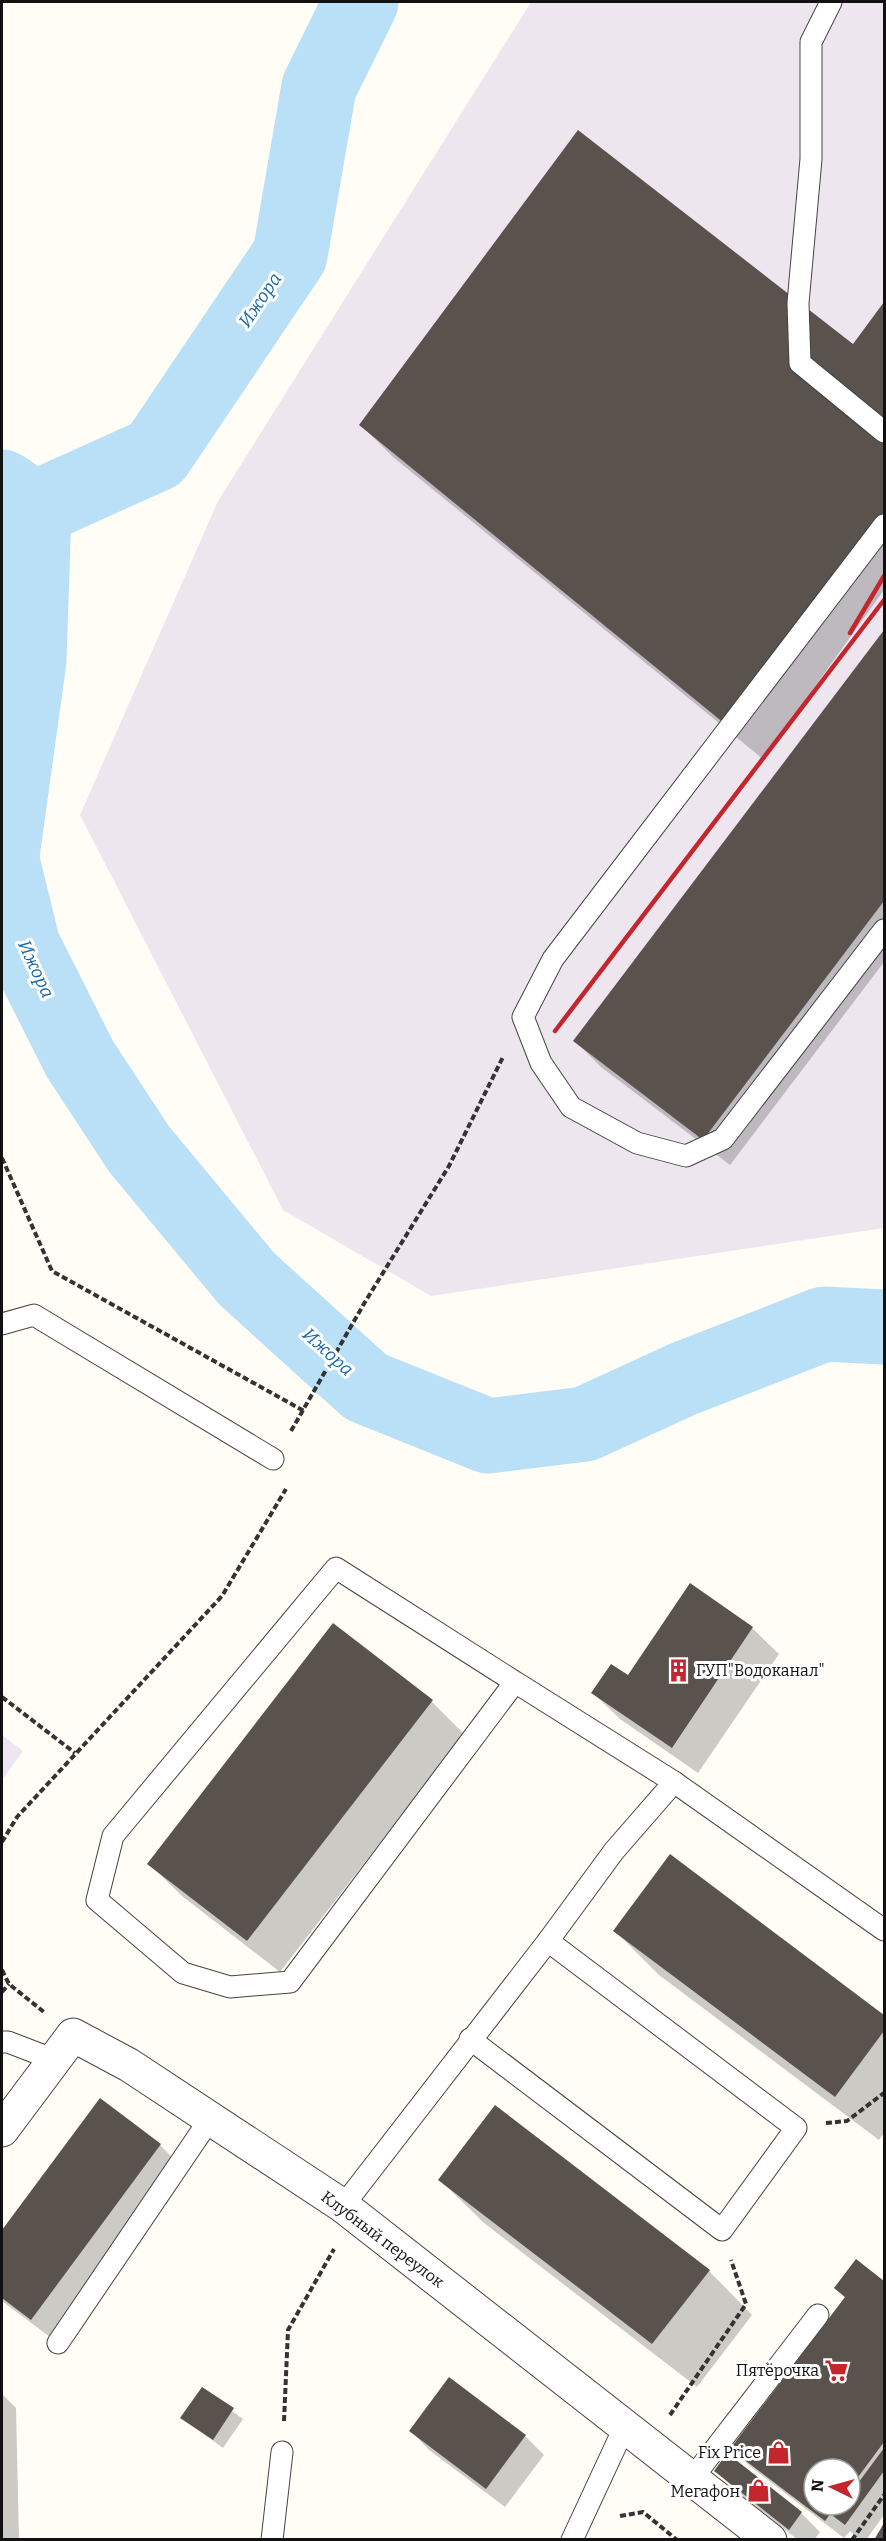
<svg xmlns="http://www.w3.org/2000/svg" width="886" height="2541" font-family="Bitter,serif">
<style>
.industrial{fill:#eee6ef}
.shadow{fill:#0003;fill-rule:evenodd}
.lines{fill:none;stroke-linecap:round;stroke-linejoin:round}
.river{stroke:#b9e0f7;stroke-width:75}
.building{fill:#5a524d}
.service-casing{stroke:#444;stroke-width:23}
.minor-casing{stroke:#444;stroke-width:35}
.path{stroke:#333;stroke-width:4;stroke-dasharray:6 3;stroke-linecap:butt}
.service{stroke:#fff;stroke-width:21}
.minor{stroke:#fff;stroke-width:33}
.rail{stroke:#c4262e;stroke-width:4.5}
.labels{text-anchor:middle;stroke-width:6;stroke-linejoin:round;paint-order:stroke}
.poi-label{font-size:16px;fill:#111;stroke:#fff;text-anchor:end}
.street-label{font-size:16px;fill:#111;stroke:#fff}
.water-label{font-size:18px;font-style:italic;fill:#1768a6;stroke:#fff}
</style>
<rect width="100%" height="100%" fill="#fffdf5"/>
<g class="industrial">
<polygon points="531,2 884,2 884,1228 431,1296 283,1210 80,815 218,501"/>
<polygon points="2,1735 23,1751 2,1780"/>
</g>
<g class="shadow">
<polygon points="884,305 884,590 763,759 393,457 361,425 853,346"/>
<polygon points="884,633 884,962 730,1165 601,1067 575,1041"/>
<polygon points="333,1625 432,1702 464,1734 280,1972 182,1896 149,1864"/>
<polygon points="752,1628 779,1654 698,1773 620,1719 593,1693"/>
<polygon points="670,1856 884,2017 884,2133 879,2140 659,1975 615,1931"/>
<polygon points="100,2100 160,2145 179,2164 50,2337 2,2301 2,2233"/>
<polygon points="440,2180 709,2271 752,2315 697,2387 484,2223"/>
<path d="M 856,2261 L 884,2283 L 884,2515 L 866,2540 L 860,2540 L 850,2531 L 844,2538 L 751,2467 L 732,2449 L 846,2299 L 836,2288 ZM 814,2469 L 850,2469 L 850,2505 L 814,2505 Z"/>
<polygon points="449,2379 525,2436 544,2455 505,2507 429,2450 411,2431"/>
<polygon points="202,2389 243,2419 223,2448 182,2418"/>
<polygon points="2,2394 16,2408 19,2540 2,2540"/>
<polygon points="727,2455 801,2513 820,2532 814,2540 798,2540 734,2489 716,2470"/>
</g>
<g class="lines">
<g class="river">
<polyline points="2,487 34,509 156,454 290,255 319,87 361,2"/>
<polyline points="2,855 29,660 34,509"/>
<polyline points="2,861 23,946 80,1059 139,1149 247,1279 366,1387 488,1436 585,1424 683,1379 824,1324 884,1327"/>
</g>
</g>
<g class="building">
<polygon points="578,130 853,344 884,302 884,513 730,728 359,425"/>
<polygon points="884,630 884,901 703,1140 573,1041"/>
<polygon points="690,1583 753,1627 672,1748 591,1693 611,1664 628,1675"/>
<polygon points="333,1623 433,1700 247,1941 147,1864"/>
<polygon points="670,1854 884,2015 884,2031 835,2097 613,1931"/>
<polygon points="100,2098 161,2144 31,2320 2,2298 2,2230"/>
<polygon points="495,2105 710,2270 652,2344 438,2180"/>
<polygon points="856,2259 884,2281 884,2442 850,2488 850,2469 814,2469 814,2505 837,2505 825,2521 730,2449 845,2297 834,2288"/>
<polygon points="449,2377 526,2435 486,2489 409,2431"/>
<polygon points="202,2387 234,2408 213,2440 180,2418"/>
<polygon points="884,2448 884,2471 845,2525 833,2516 841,2505 850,2505 850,2494"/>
<polygon points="727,2453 802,2512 789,2530 714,2471"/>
<polygon points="884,2523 884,2540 874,2540"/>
</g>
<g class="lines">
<defs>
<g id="service">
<polyline points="831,2 811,42 811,159 798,303 800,363 884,432"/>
<polyline points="884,525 553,959 523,1017 541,1063 571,1107 637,1143 686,1156 723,1139 884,930"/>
<polyline points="2,1324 34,1315 273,1459"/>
<polyline points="515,1682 336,1568 113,1836 97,1900 183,1973 230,1987 290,1982 515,1682 674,1782 884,1930"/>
<polyline points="470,2039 722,2230 796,2128 548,1941"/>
<polyline points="2,2042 8,2042 55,2060"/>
<polyline points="343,2206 548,1941 614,1851 674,1782"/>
<polyline points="58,2343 210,2119"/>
<polyline points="691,2480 818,2315"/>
<polyline points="272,2540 282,2452"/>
<polyline points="572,2540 624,2428"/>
</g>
<polyline id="minor" points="2,2130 73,2035 129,2065 343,2206 770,2540"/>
</defs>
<use href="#service" class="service-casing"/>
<use href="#minor" class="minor-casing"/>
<g class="path">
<polyline points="2,1158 52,1271 304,1411"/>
<polyline points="291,1431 365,1302 449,1166 503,1057"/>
<polyline points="2,1697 75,1753"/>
<polyline points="2,1842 17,1817 222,1596 286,1489"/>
<polyline points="2,1970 9,1984 44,2012"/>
<polyline points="2,1992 9,1984"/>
<polyline points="826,2123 847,2121 884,2093"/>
<polyline points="670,2415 746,2304 731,2260"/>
<polyline points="284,2421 288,2330 334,2249"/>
<polyline points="620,2516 643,2512 677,2540"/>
<polyline points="852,2540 884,2495"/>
</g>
<use href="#service" class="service"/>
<use href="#minor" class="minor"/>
<g class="rail">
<polyline points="850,633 884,576"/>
<polyline points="555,1031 884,600"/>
</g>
</g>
<defs>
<symbol id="building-bare" viewBox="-9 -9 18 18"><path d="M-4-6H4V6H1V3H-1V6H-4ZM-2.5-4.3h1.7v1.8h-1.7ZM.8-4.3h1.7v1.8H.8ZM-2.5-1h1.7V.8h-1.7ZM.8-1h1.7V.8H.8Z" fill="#c4262e" stroke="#fff" stroke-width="2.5" paint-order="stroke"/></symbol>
<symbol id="supermarket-bare" viewBox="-9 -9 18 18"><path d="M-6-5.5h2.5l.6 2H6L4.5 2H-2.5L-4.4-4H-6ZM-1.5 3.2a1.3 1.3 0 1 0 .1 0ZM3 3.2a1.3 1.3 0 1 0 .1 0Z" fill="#c4262e" stroke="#fff" stroke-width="2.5" paint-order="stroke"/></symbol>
<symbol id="shop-bare" viewBox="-9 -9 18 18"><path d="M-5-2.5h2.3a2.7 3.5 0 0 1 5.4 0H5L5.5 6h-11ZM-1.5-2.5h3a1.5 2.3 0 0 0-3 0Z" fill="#c4262e" stroke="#fff" stroke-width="2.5" paint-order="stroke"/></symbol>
</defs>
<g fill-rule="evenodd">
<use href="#building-bare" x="662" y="1654" width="33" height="33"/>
<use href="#supermarket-bare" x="820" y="2354" width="33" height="33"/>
<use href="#shop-bare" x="762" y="2436" width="33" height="33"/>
<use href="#shop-bare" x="742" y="2474" width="33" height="33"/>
</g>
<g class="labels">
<g class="poi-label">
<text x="696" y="1676" text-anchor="start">ГУП"Водоканал"</text>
<text x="819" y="2376">Пятёрочка</text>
<text x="761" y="2458">Fix Price</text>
<text x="740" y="2497">Мегафон</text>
</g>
<g class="street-label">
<text transform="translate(383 2239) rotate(37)" y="6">Клубный переулок</text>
</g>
<g class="water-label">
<text transform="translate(260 300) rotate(-56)" y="6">Ижора</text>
<text transform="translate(36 969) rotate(65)" y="6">Ижора</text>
<text transform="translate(328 1352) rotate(42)" y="6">Ижора</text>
</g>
</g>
<rect width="886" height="2541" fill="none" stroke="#111111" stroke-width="6"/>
<g transform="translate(832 2487) rotate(275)"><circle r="28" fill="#ffffff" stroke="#a0a0a0" stroke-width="1.5"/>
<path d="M0-4.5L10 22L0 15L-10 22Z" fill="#c4262e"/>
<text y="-9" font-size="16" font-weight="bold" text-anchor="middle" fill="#111111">N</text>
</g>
</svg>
